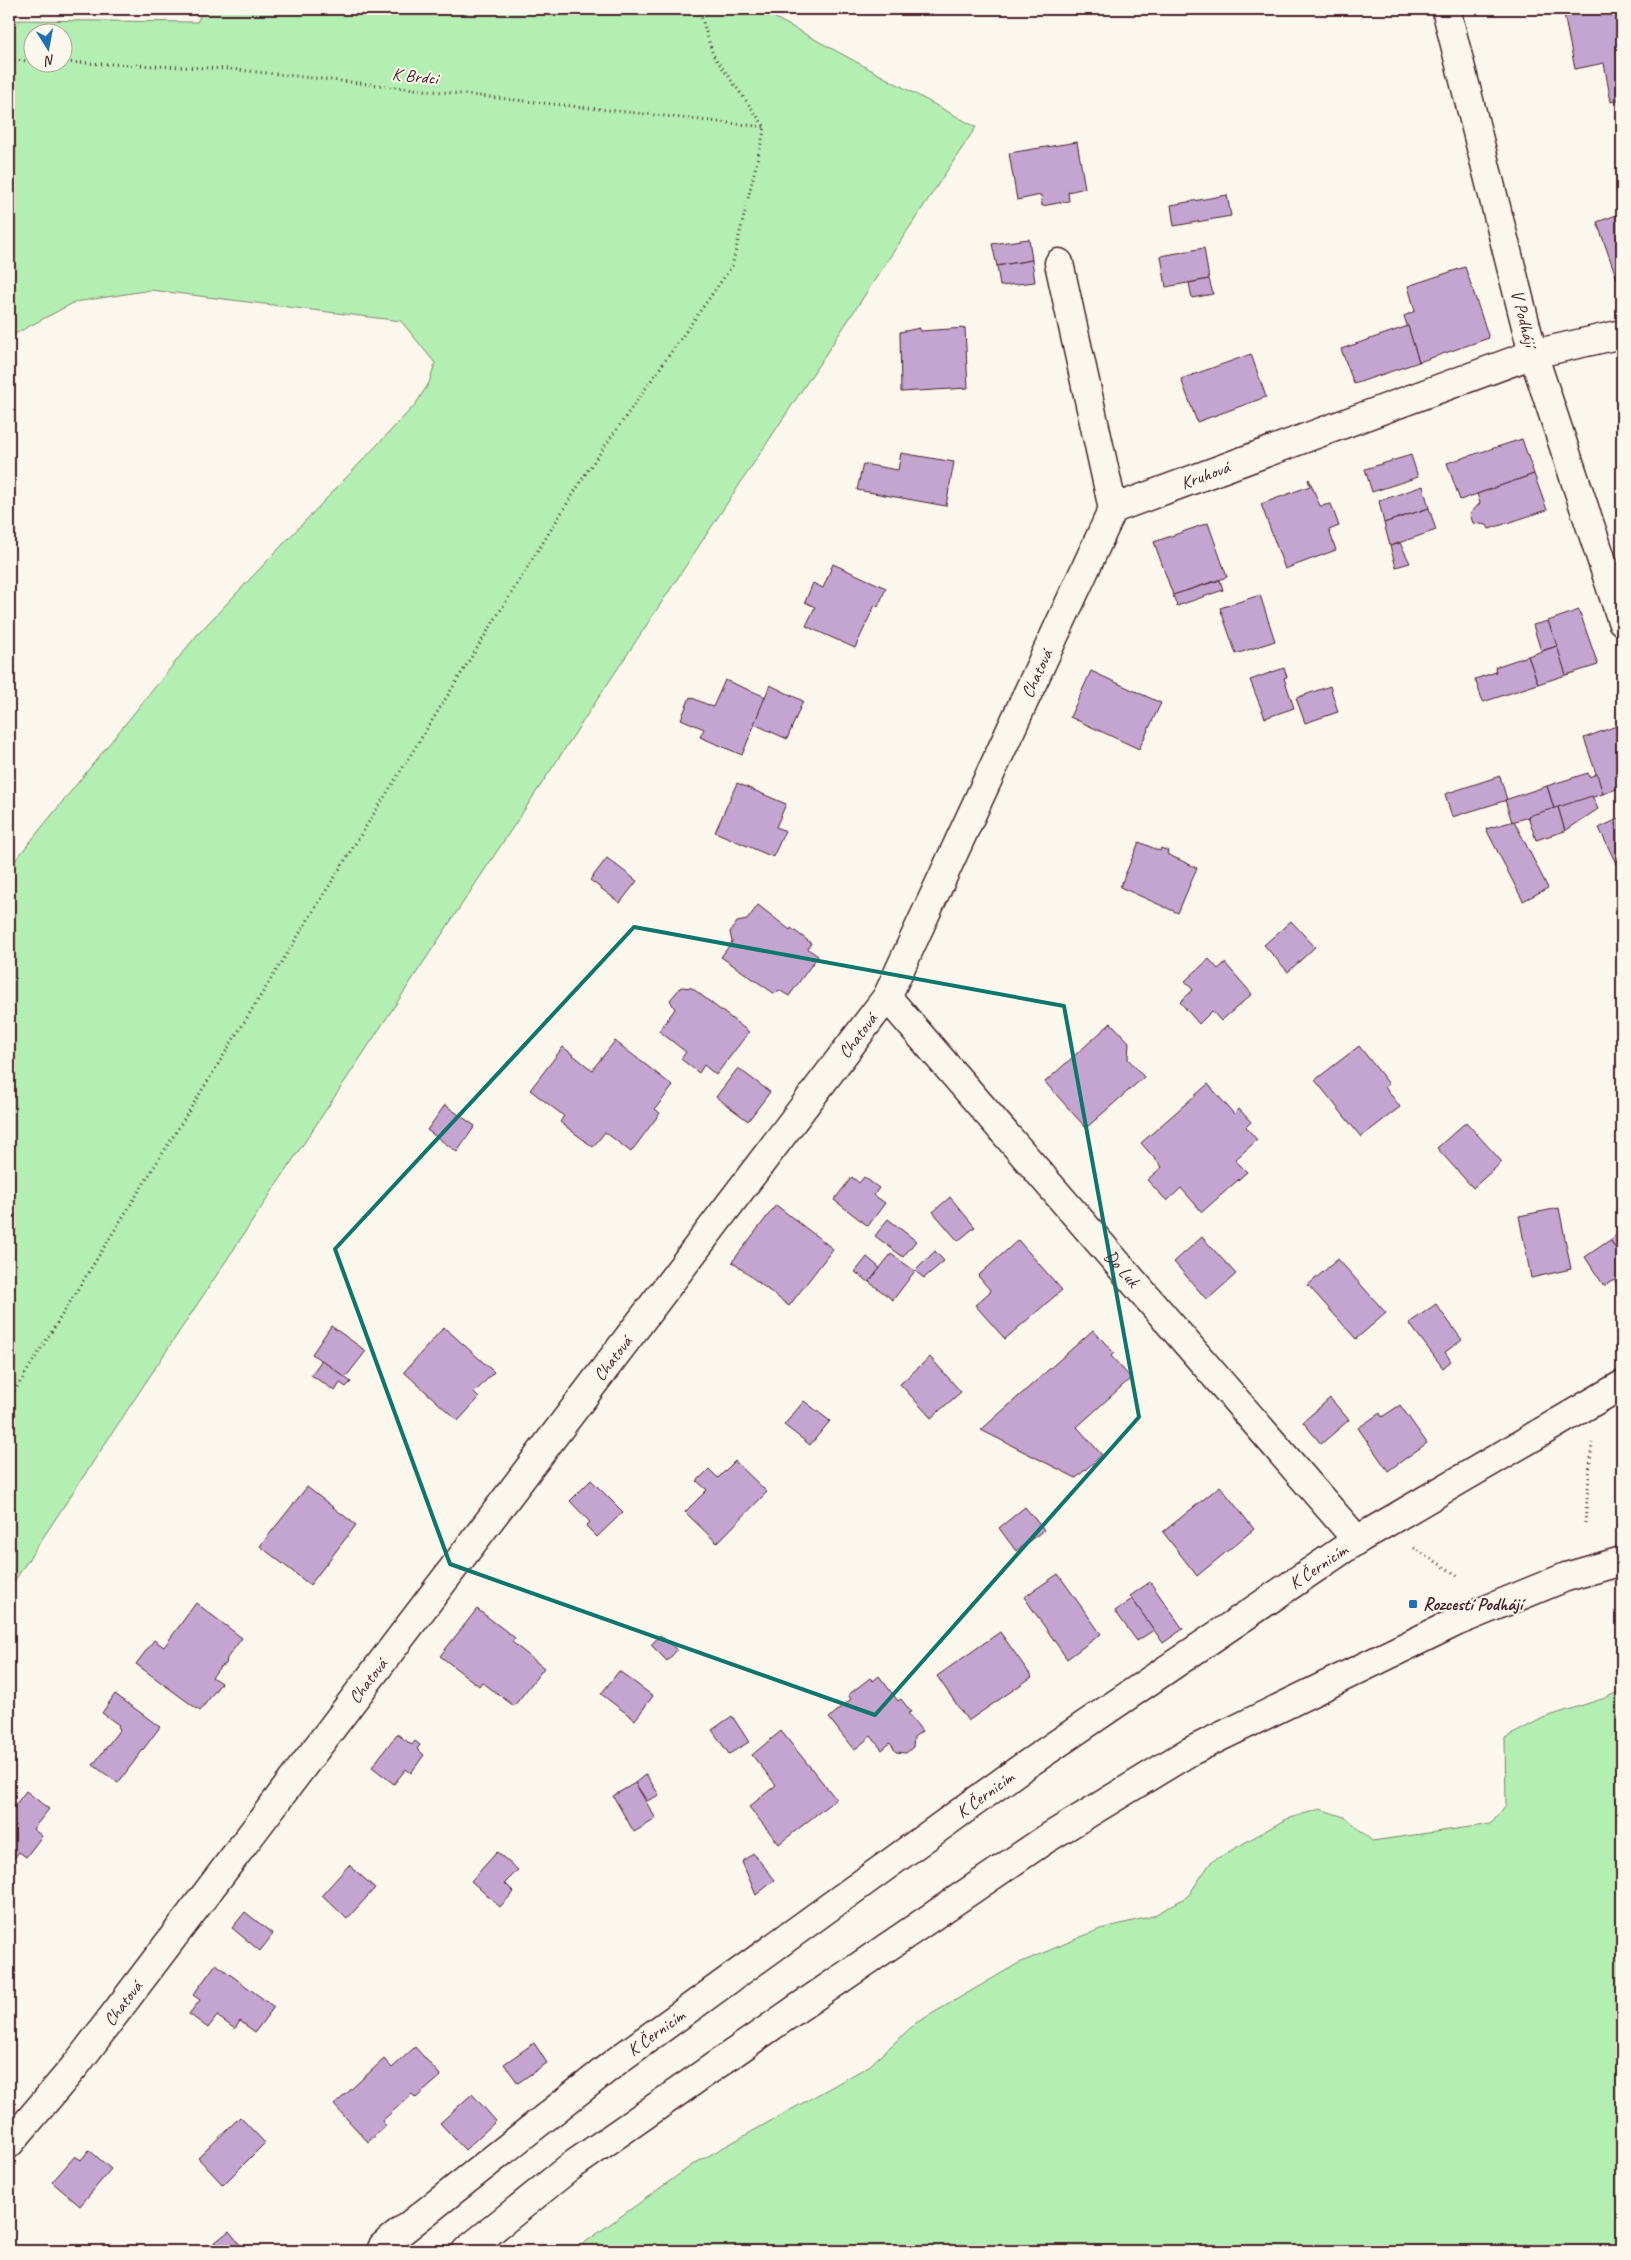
<svg xmlns="http://www.w3.org/2000/svg" width="1631" height="2260" font-family="Caveat,sans-serif">
  <style>
    .green { fill: #b3eeb2; stroke: #7e866e; fill-rule: evenodd }
    .building { fill: #c4a5d1; stroke: #4a1f2b }
    .lines { fill: none; stroke-linecap: round; stroke-linejoin: round }
    .minor-casing { stroke: #4a1f2b; stroke-width: 31 }
    .path { stroke: #4a1f2b; stroke-width: 3; stroke-dasharray: 1 4; stroke-linecap: butt }
    .minor { stroke: #fbf7ec; stroke-width: 28 }
    .marked { fill: none; stroke: #0f766e; stroke-width: 4; stroke-linejoin: round }
    .poi-dot { fill: #1f6fb2; stroke: #fbf7ec; stroke-width: 2 }
    .labels { text-anchor: middle; dominant-baseline: central; stroke-width: 4; stroke-linejoin: round; paint-order: stroke }
    .street-label { font-size: 18px; fill: #4a1f2b; stroke: #fbf7ec }
    .poi-label { font-size: 18px; font-weight: bold; fill: #4a1f2b; stroke: #fbf7ec; text-anchor: start }
  </style>
  <rect width="100%" height="100%" fill="#fbf7ec"/>
  <filter id="ink" filterUnits="userSpaceOnUse"><feTurbulence type="fractalNoise" baseFrequency=".02" numOctaves="2"/><feDisplacementMap in="SourceGraphic" scale="10" xChannelSelector="R" yChannelSelector="G"/><feConvolveMatrix kernelMatrix="1 2 1 2 8 2 1 2 1" color-interpolation-filters="sRGB"/></filter>
  <g filter="url(#ink)">
    <!-- green -->
    <g class="green">
      <path d="M204 9H759L976 127 9 1589V868L197 635 415 405 429 383 435 363 401 321 151 290 75 302 9 337V20L197 22ZM32 32H62V62H32Z"/>
      <path d="M1622 1690V2251H573L692 2165 869 2066 916 2023 1019 1963 1100 1929 1153 1916 1188 1896 1211 1862 1286 1819 1320 1809 1347 1818 1372 1841 1491 1824 1506 1805 1505 1738 1543 1718 1605 1698Z"/>
    </g>
    <!-- building -->
    <g class="building">
      <path d="M1563 9H1622V99L1611 102 1604 63 1575 69Z"/>
      <path d="M1077 142 1085 188 1068 192 1069 201 1042 206 1041 195 1017 200 1009 153Z"/>
      <path d="M1227 195 1231 216 1174 226 1171 205Z"/>
      <path d="M1622 203V277L1617 279 1597 222 1622 213 1619 205Z"/>
      <path d="M1029 239 1032 260 997 266 992 244Z"/>
      <path d="M1204 248 1209 279 1166 287 1161 256Z"/>
      <path d="M1032 260 1035 282 1000 286 997 266Z"/>
      <path d="M1465 267 1489 338 1419 362 1404 316 1415 311 1408 286Z"/>
      <path d="M1209 279 1213 294 1192 298 1189 283Z"/>
      <path d="M1408 326 1419 362 1354 384 1341 349Z"/>
      <path d="M920 328V331L965 328 968 388 901 392 900 332Z"/>
      <path d="M1251 354 1266 397 1197 422 1181 379Z"/>
      <path d="M1522 439 1534 474 1460 500 1447 463Z"/>
      <path d="M901 453 954 462 946 506 857 490 863 464 898 470Z"/>
      <path d="M1411 455 1418 477 1372 492 1365 469Z"/>
      <path d="M1534 474 1547 510 1489 529 1487 525 1473 523 1470 514 1480 503 1477 494Z"/>
      <path d="M1309 479 1320 506 1331 504 1339 526 1329 530 1336 550 1285 569 1261 504 1310 486 1308 480Z"/>
      <path d="M1423 486 1429 508 1384 523 1379 501Z"/>
      <path d="M1429 508 1436 530 1390 546 1384 523Z"/>
      <path d="M1208 523 1227 577 1173 595 1154 542Z"/>
      <path d="M1400 543 1410 563 1396 567 1390 546Z"/>
      <path d="M833 564 886 588 878 607 875 605 855 648 806 626 815 607 805 602 813 583 823 588Z"/>
      <path d="M1220 580 1223 590 1177 606 1173 595Z"/>
      <path d="M1260 595 1275 641 1236 654 1220 608Z"/>
      <path d="M1579 610 1598 665 1566 675 1548 621Z"/>
      <path d="M1548 621 1557 646 1541 651 1533 625Z"/>
      <path d="M1557 646 1566 675 1538 684 1528 656Z"/>
      <path d="M1528 656 1538 684 1483 702 1475 679 1496 672 1495 667Z"/>
      <path d="M1284 668 1287 677 1284 678 1294 708 1265 718 1250 680Z"/>
      <path d="M1091 671 1161 703 1139 749 1070 717Z"/>
      <path d="M725 680 766 697 742 755 700 737 704 729 681 719 690 697 713 707Z"/>
      <path d="M770 685 803 701 787 739 754 724Z"/>
      <path d="M1330 686 1338 712 1305 723 1296 698Z"/>
      <path d="M1619 725 1622 735V787L1603 794 1584 738Z"/>
      <path d="M1588 773 1589 777 1597 774 1603 794 1554 809 1547 786Z"/>
      <path d="M1500 776 1507 800 1452 817 1445 794Z"/>
      <path d="M737 783 786 804 776 827 785 831 773 857 715 832Z"/>
      <path d="M1547 786 1554 809 1512 822 1505 800Z"/>
      <path d="M1592 796 1598 809 1565 831 1558 807Z"/>
      <path d="M1558 807 1565 831 1536 840 1528 816Z"/>
      <path d="M1622 817V876L1599 828Z"/>
      <path d="M1514 821 1548 888 1523 901 1486 829Z"/>
      <path d="M1139 842 1160 851 1161 848 1168 851 1167 854 1197 868 1178 913 1120 887Z"/>
      <path d="M607 858 637 881 620 903 590 880Z"/>
      <path d="M758 905 790 930 791 928 811 943 808 949 818 956 789 996 779 990 775 994 721 957 732 942 730 932 737 922 747 920Z"/>
      <path d="M1291 921 1315 947 1288 972 1264 945Z"/>
      <path d="M1209 959 1218 969 1225 963 1252 994 1221 1021 1212 1011 1199 1024 1180 1002 1193 990 1185 981Z"/>
      <path d="M681 987 692 988 749 1032 716 1075 704 1065 699 1073 681 1059 686 1052 659 1031 675 1009 670 1000Z"/>
      <path d="M1111 1023 1129 1042 1128 1059 1144 1077 1086 1128 1045 1082Z"/>
      <path d="M615 1041 673 1086 655 1109 660 1113 631 1152 605 1132 593 1147 560 1122 564 1116 530 1090 563 1047 592 1070Z"/>
      <path d="M1359 1046 1389 1084 1385 1087 1400 1107 1361 1137 1315 1080Z"/>
      <path d="M738 1068 770 1092 748 1121 716 1097Z"/>
      <path d="M1208 1084 1234 1114 1239 1109 1251 1122 1246 1127 1257 1140 1235 1160 1247 1172 1202 1212 1181 1188 1167 1201 1147 1180 1162 1167 1141 1143Z"/>
      <path d="M445 1105 475 1126 457 1152 427 1130Z"/>
      <path d="M1466 1122 1502 1162 1473 1188 1437 1148Z"/>
      <path d="M852 1177 859 1183 864 1177 879 1188 874 1195 885 1203 868 1226 834 1200Z"/>
      <path d="M950 1197 975 1227 958 1241 933 1212Z"/>
      <path d="M776 1205 833 1249 789 1306 732 1262Z"/>
      <path d="M1559 1208 1571 1269 1531 1278 1519 1216Z"/>
      <path d="M888 1219 916 1241 903 1257 875 1236Z"/>
      <path d="M1622 1231V1253L1620 1255 1610 1240Z"/>
      <path d="M1202 1237 1236 1274 1207 1300 1174 1262Z"/>
      <path d="M1018 1240 1062 1290 1005 1339 975 1305 991 1291 978 1276Z"/>
      <path d="M1610 1240 1622 1258V1291L1614 1280 1604 1286 1585 1257Z"/>
      <path d="M935 1251 944 1261 924 1278 915 1271Z"/>
      <path d="M891 1254 915 1271 893 1300 869 1282Z"/>
      <path d="M867 1257 880 1268 869 1282 855 1272Z"/>
      <path d="M1338 1259 1386 1313 1356 1339 1308 1285Z"/>
      <path d="M1436 1304 1462 1340 1445 1352 1451 1361 1443 1368 1409 1323Z"/>
      <path d="M331 1326 366 1351 345 1378 312 1354Z"/>
      <path d="M444 1327 494 1372 474 1393 479 1398 458 1421 404 1372Z"/>
      <path d="M1093 1330 1114 1353 1111 1356 1131 1378 1077 1427 1102 1455 1076 1478 981 1430Z"/>
      <path d="M930 1357 961 1392 931 1418 900 1384Z"/>
      <path d="M322 1360 351 1382 346 1387 340 1383 335 1391 311 1375Z"/>
      <path d="M1330 1398 1349 1420 1321 1444 1303 1422Z"/>
      <path d="M804 1401 830 1421 810 1445 784 1425Z"/>
      <path d="M1400 1405 1427 1443 1388 1471 1358 1428 1380 1413 1382 1417Z"/>
      <path d="M735 1461 767 1492 717 1543 685 1512 707 1490 697 1481 709 1469 718 1478Z"/>
      <path d="M591 1480 623 1512 597 1537 586 1526 590 1522 570 1501Z"/>
      <path d="M1220 1486 1254 1529 1197 1576 1163 1532Z"/>
      <path d="M307 1487 356 1525 310 1585 260 1546Z"/>
      <path d="M1025 1507 1044 1530 1016 1551 999 1528Z"/>
      <path d="M1058 1574 1101 1634 1067 1659 1024 1597Z"/>
      <path d="M1150 1582 1183 1629 1163 1643 1130 1596Z"/>
      <path d="M1132 1599 1154 1630 1137 1641 1115 1611Z"/>
      <path d="M196 1603 242 1638 227 1658 226 1664 220 1667 212 1677 221 1683 200 1711 136 1664 154 1640 164 1647Z"/>
      <path d="M477 1609 515 1638 512 1642 544 1668 514 1706 482 1682 479 1686 440 1656Z"/>
      <path d="M1000 1632 1032 1677 968 1721 937 1676Z"/>
      <path d="M660 1635 677 1650 667 1661 651 1645Z"/>
      <path d="M619 1671 653 1696 635 1720 601 1694Z"/>
      <path d="M879 1676 898 1701 901 1699 911 1712 908 1713 922 1731 914 1737 913 1747 906 1753 896 1752 890 1743 882 1750 871 1736 854 1750 829 1718 851 1699 848 1695 870 1678 873 1681Z"/>
      <path d="M115 1694 160 1727 118 1783 93 1765 120 1729 118 1727 119 1725 102 1713Z"/>
      <path d="M732 1716 749 1742 729 1754 712 1730Z"/>
      <path d="M781 1731 836 1799 779 1844 749 1807 776 1785 752 1755Z"/>
      <path d="M397 1734 412 1745 415 1741 420 1745 417 1749 424 1755 411 1773 406 1769 394 1784 372 1767Z"/>
      <path d="M646 1774 659 1795 647 1801 635 1783Z"/>
      <path d="M635 1783 656 1819 634 1832 613 1796Z"/>
      <path d="M26 1791 49 1809 33 1829 42 1836 26 1857 19 1852 12 1861 9 1859V1813Z"/>
      <path d="M497 1852 518 1870 505 1883 514 1892 500 1907 471 1881Z"/>
      <path d="M753 1853 775 1880 756 1895 742 1862Z"/>
      <path d="M349 1865 375 1888 347 1919 322 1895Z"/>
      <path d="M245 1912 273 1934 260 1951 232 1928Z"/>
      <path d="M216 1964 274 2007 255 2032 240 2021 235 2029 217 2016 208 2028 189 2014 200 2000 193 1995Z"/>
      <path d="M534 2043 547 2063 518 2083 504 2064Z"/>
      <path d="M415 2047 441 2076 416 2098 412 2094 382 2121 386 2126 368 2142 334 2105 384 2059 392 2068Z"/>
      <path d="M472 2094 496 2121 465 2150 440 2123Z"/>
      <path d="M240 2117 265 2143 223 2185 198 2158Z"/>
      <path d="M89 2150 111 2169 80 2206 52 2182 75 2156 81 2160Z"/>
      <path d="M229 2231 245 2251H212L209 2247Z"/>
    </g>
    <g class="lines">
      <defs>
        <g id="minor">
          <path id="s1" d="M1446 9 1533 354 1622 621"/>
          <path id="s2" d="M1059 263 1113 509 1533 354 1622 334"/>
          <path id="s3" d="M887 997 1357 1540"/>
          <path id="s4" d="M9 2144 76 2065 887 997 1113 509"/>
          <path id="s5" d="M381 2251 383 2246 618 2060 1020 1769 1357 1540 1622 1385"/>
          <path d="M466 2251 570 2167 798 2008 1046 1839 1189 1752 1456 1622 1566 1577 1622 1561"/>
        </g>
      </defs>
      <!-- minor casing -->
      <use href="#minor" class="minor-casing"/>
      <!-- path -->
      <g class="path">
        <path d="M9 60 32 61"/>
        <path d="M61 62 230 69 765 127"/>
        <path d="M9 1400 588 470 732 266 765 127 713 55 699 9"/>
        <path d="M1585 1523 1592 1443"/>
        <path d="M1414 1548 1460 1577"/>
      </g>
      <!-- minor -->
      <use href="#minor" class="minor"/>
    </g>
  </g>
  <!-- marked area -->
  <path class="marked" d="M634 927 1064 1006 1139 1417 875 1715 450 1564 335 1249Z"/>
  <!-- markers -->
  <rect class="poi-dot" x="1408" y="1599" width="10" height="10" rx="2.5"/>
  <g class="labels">
    <!-- street labels -->
    <g class="street-label">
      <text transform="translate(415 76) rotate(6)">K Brdci</text>
      <text stroke="none"><textPath href="#s1" startOffset="319">V Podhájí</textPath></text>
      <text stroke="none"><textPath href="#s2" startOffset="350">Kruhová</textPath></text>
      <text stroke="none"><textPath href="#s4" startOffset="1801">Chatová</textPath></text>
      <text stroke="none"><textPath href="#s4" startOffset="1396">Chatová</textPath></text>
      <text stroke="none"><textPath href="#s3" startOffset="359">Do Luk</textPath></text>
      <text stroke="none"><textPath href="#s4" startOffset="991">Chatová</textPath></text>
      <text stroke="none"><textPath href="#s5" startOffset="1162">K Černicím</textPath></text>
      <text stroke="none"><textPath href="#s4" startOffset="586">Chatová</textPath></text>
      <text stroke="none"><textPath href="#s5" startOffset="758">K Černicím</textPath></text>
      <text stroke="none"><textPath href="#s4" startOffset="181">Chatová</textPath></text>
      <text stroke="none"><textPath href="#s5" startOffset="352">K Černicím</textPath></text>
    </g>
    <!-- poi labels -->
    <g class="poi-label">
      <text x="1423" y="1604">Rozcestí Podhájí</text>
    </g>
  </g>
  <!-- margin -->
  <rect width="1631" height="2260" fill="none" stroke="#fbf7ec" stroke-width="30"/>
  <rect x="15" y="15" width="1601" height="2230" fill="none" stroke="#4a1f2b" stroke-width="2" filter="url(#ink)"/>
  <!-- north arrow -->
  <g transform="translate(48 48) rotate(169)"><circle r="24" fill="#fbf7ec" stroke="#b4a19f"/>
  <path d="M0-4L9 19L0 12L-9 19Z" fill="#1f6fb2"/>
  <text y="-8" font-size="14" font-weight="bold" text-anchor="middle" fill="#4a1f2b">N</text>
  </g>
</svg>
